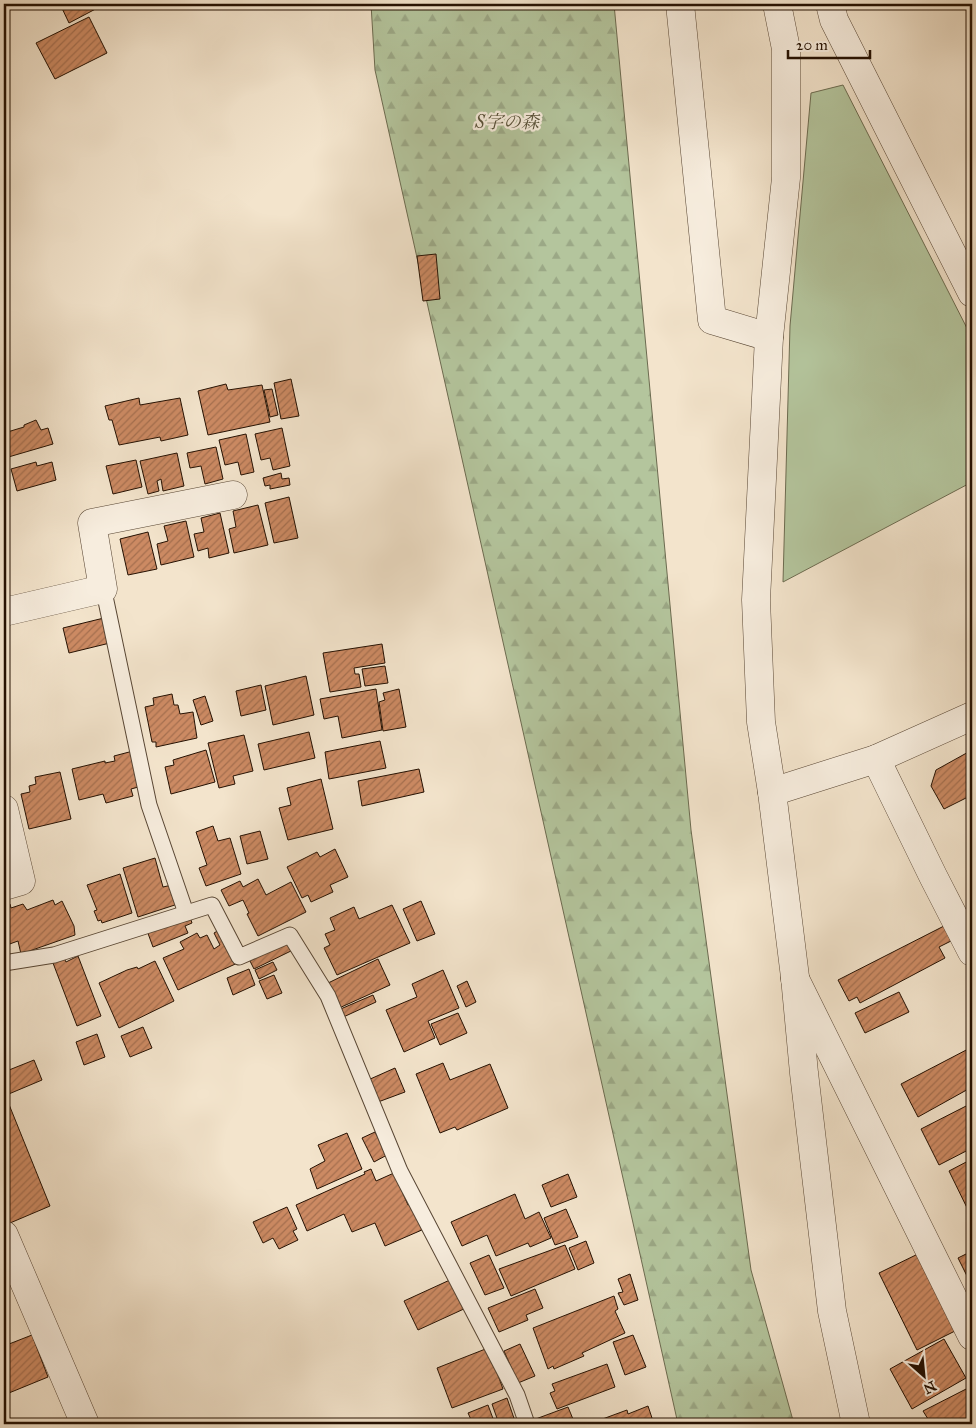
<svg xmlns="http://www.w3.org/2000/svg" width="976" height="1428" font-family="'IM FELL Great Primer','Noto Serif JP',serif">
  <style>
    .forest { fill: url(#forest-firs); stroke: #6c6b50 }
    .pitch { fill: #b4c59d; stroke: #6c6b50 }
    .building { fill: url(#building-hatch); stroke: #251102 }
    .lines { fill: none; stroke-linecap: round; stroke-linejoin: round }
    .service-casing { stroke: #584634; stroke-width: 17 }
    .minor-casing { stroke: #584634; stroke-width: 29 }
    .tertiary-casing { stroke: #584634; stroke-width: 29 }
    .service { stroke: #f7edde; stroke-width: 15 }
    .minor { stroke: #f7edde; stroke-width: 28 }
    .tertiary { stroke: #f7edde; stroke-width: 28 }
    .labels { text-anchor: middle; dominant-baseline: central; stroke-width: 4.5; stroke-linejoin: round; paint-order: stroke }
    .park-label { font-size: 18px; font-style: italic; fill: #575038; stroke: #f7edde }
  </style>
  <defs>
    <pattern id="forest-firs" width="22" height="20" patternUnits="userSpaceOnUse" patternTransform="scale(1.25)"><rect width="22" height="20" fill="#b4c59d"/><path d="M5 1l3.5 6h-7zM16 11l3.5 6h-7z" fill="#9ba886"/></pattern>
    <pattern id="building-hatch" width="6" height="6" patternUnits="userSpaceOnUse" patternTransform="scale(1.25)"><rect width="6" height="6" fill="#cc8a63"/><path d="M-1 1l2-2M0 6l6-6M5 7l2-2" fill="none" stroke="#a56f4f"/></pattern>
  </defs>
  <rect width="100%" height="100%" fill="#f3e4cc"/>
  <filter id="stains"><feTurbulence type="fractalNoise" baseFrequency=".004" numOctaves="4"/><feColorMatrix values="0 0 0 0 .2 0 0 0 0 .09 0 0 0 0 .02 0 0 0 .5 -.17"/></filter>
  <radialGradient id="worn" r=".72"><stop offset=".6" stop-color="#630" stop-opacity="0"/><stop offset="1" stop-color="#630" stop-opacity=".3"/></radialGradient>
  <!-- forest -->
  <path class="forest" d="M371 4H614L691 830 751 1270 794 1424H678L375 70Z"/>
  <!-- pitch -->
  <path class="pitch" d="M843 85 972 338V482L783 582 790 326 811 93Z"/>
  <!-- building -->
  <g class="building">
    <path d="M60 4H105L69 23Z"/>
    <path d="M89 17 107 53 55 79 36 43Z"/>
    <path d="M436 254 440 299 423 301 417 256Z"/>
    <path d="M291 379 299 416 281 419 274 383Z"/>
    <path d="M226 384 228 390 262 385 270 422 208 435 198 391Z"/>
    <path d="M272 389 278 415 270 417 264 390Z"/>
    <path d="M139 398 140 405 180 398 188 435 161 441 160 437 119 445 112 420H109L105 406Z"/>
    <path d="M36 420 41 430 48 428 53 444 5 458 4 433 24 427V425Z"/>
    <path d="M282 428 290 466 273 470 270 458 261 460 255 434Z"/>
    <path d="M246 434 254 472 241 475 238 462 225 465 219 440Z"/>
    <path d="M216 447 223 479 205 484 201 466 190 468 187 453Z"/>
    <path d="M177 453 184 486 163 491 161 479 157 481 159 491 148 494 140 461Z"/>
    <path d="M136 460 142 487 113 494 106 466Z"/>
    <path d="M36 462 37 466 52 462 56 480 17 491 11 469Z"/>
    <path d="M281 473 282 479 289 478 290 485 270 489V485L265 486 263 478Z"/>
    <path d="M289 497 298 538 274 543 265 503Z"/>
    <path d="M258 505 268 545 234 553 229 529 236 527 233 511Z"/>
    <path d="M220 513 229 553 209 558 208 548 198 551 194 534 204 532 201 518Z"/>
    <path d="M186 521 194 557 161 565 157 544 168 541 164 526Z"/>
    <path d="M148 532 157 569 128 575 120 539Z"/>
    <path d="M108 617 114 642 69 653 63 628Z"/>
    <path d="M382 644 385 663 354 668 355 674H359L361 687 330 692 323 653Z"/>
    <path d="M385 666 388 683 365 686 362 669Z"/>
    <path d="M306 676 314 715 273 725 265 686Z"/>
    <path d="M261 685 266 710 241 716 236 691Z"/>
    <path d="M376 689 382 730 342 738 338 716 324 719 320 699Z"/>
    <path d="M399 689 406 727 383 731 379 702 385 700 383 693Z"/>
    <path d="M172 694 174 705H178L180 714 193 712 197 738 156 747V742H152L145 707 154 705 153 698Z"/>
    <path d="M205 696 213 721 201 725 193 700Z"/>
    <path d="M309 732 315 758 264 770 258 744Z"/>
    <path d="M244 735 253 771 233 776 235 784 219 788 208 743Z"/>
    <path d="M380 741 386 768 329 779 325 752Z"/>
    <path d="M206 750 215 782 171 794 165 767 174 765 173 760Z"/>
    <path d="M972 750V795L944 809 931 786 936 770Z"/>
    <path d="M133 751 142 786 131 789 133 796 106 803 103 794 79 800 72 769 105 761V763L115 761 114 756Z"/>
    <path d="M419 769 424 792 362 806 358 781Z"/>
    <path d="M60 772 71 819 29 829 21 794 30 792 29 786 36 784 35 777Z"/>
    <path d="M321 779 333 829 288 840 279 808 291 805 287 788Z"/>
    <path d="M213 826 218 841 230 838 241 874 206 886 199 868 207 865 196 832Z"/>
    <path d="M260 831 268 859 247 864 240 836Z"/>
    <path d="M335 849 348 877 330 885 333 892 311 902 308 895 302 898 287 867 317 852 320 857Z"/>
    <path d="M155 858 163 887 181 883 187 901 138 917 123 868Z"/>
    <path d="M120 874 132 913 102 923 101 920 98 921 94 911 97 910 87 885Z"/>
    <path d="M258 879 266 895 291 882 306 912 258 936 247 914 249 913 243 900 229 906 221 890 240 881 243 887Z"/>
    <path d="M53 900 55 905 62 901 74 926 75 935 21 954 18 941 4 946V907L10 904 11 908 23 904 27 910Z"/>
    <path d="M421 901 435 934 417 941 403 909Z"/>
    <path d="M392 905 410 943 337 975 324 948 330 945 325 934 335 930 330 918 354 907 359 919Z"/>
    <path d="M188 911 192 923 185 926 188 933 153 947 146 928Z"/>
    <path d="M226 926 242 961 178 990 163 958 184 949 180 942 197 933 200 938 207 935 214 949 220 945 214 933Z"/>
    <path d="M944 926 951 941 939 947 945 958 860 1003 857 997 849 1001 838 980Z"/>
    <path d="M287 933 295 949 254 969 246 953Z"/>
    <path d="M78 956 101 1016 77 1026 53 963 64 958 66 962Z"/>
    <path d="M378 959 390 985 337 1009 326 984Z"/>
    <path d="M155 961 174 1001 119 1028 99 983 127 970 137 967 138 969Z"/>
    <path d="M273 962 277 970 259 979 255 970Z"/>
    <path d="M249 969 255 985 233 995 227 978Z"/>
    <path d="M443 970 459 1008 428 1021 435 1038 404 1052 386 1010 417 997 412 984Z"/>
    <path d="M274 975 282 993 267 999 259 981Z"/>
    <path d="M467 981 476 1002 466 1007 457 986Z"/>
    <path d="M899 992 909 1012 865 1033 855 1013Z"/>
    <path d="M373 995 376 1002 339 1019 336 1011Z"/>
    <path d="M458 1013 467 1033 440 1045 431 1024Z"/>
    <path d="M143 1027 152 1048 130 1057 121 1036Z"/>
    <path d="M97 1034 105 1057 84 1065 76 1042Z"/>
    <path d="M972 1047V1087L918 1117 901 1084Z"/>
    <path d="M34 1060 42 1080 4 1096V1072Z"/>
    <path d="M443 1063 450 1080 490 1064 508 1108 457 1130 455 1127 440 1133 416 1074Z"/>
    <path d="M395 1068 405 1092 378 1102 368 1080Z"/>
    <path d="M8 1102 50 1206 10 1223 4 1208V1104Z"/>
    <path d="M972 1103V1148L939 1165 921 1129Z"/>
    <path d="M375 1132 387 1155 374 1162 362 1138Z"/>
    <path d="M347 1133 362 1169 317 1189 310 1169 325 1161 318 1145Z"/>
    <path d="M972 1159V1218L949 1171Z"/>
    <path d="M371 1169 376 1181 394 1173 408 1205 419 1200 431 1226 385 1246 375 1223 352 1232 344 1214 307 1231 296 1205 365 1174 364 1172Z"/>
    <path d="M568 1174 577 1197 551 1207 542 1185Z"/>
    <path d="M515 1194 525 1219 539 1212 551 1238 530 1247 528 1243 496 1256 487 1235 462 1246 451 1222Z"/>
    <path d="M287 1207 297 1229 293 1231 298 1240 279 1249 273 1238 263 1243 253 1222Z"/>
    <path d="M566 1209 578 1237 555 1245 544 1218Z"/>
    <path d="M586 1241 594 1263 578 1270 569 1248Z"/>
    <path d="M565 1245 575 1269 511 1296 499 1269Z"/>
    <path d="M972 1251V1286L958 1258Z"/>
    <path d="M922 1252 959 1329 917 1350 879 1273Z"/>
    <path d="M489 1255 504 1288 485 1295 470 1263Z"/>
    <path d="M630 1274 638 1300 624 1305 618 1293 623 1292 618 1279Z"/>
    <path d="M452 1279 466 1308 418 1330 404 1301Z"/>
    <path d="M535 1289 543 1308 526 1315 528 1320 499 1332 488 1308Z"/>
    <path d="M614 1296 618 1309 615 1311 625 1333 582 1353 584 1356 554 1369 553 1366 548 1369 533 1328Z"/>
    <path d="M32 1335 48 1377 4 1395V1346Z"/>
    <path d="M633 1335 646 1367 625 1375 613 1342Z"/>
    <path d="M944 1339 966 1378 912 1409 890 1369Z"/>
    <path d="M520 1344 535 1376 518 1383 504 1351Z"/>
    <path d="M488 1348 503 1389 452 1408 437 1368Z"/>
    <path d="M607 1364 615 1387 557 1409 550 1393 555 1391 552 1384Z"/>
    <path d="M972 1386V1424H925L924 1422 928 1419 923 1411Z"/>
    <path d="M507 1398 516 1424H499L492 1404Z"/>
    <path d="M488 1405 495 1424H473L468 1413Z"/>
    <path d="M648 1406 654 1424H589L627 1410 628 1414Z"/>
    <path d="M568 1407 575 1424H535L533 1420Z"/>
  </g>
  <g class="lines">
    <defs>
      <g id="service">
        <path d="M102 582 149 805 186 913"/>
        <path d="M4 963 54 955 212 905 239 957 290 935 328 996 400 1171 517 1395 527 1424"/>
      </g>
      <g id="minor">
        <path d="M680 4 712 320 769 337"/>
        <path d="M4 612 103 589 92 523 233 495"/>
        <path d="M876 759 933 876 972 952"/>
        <path d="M4 809 21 881 4 886"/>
        <path d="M795 979 972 1336"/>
        <path d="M4 1235 85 1424"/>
      </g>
      <g id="tertiary">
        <path d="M777 4 786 49V178L769 337 756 600 761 722 772 792 795 977 804 1073 832 1311 856 1424"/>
        <path d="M830 4 834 20 972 293"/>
        <path d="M772 792 876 759 972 716"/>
      </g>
    </defs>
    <!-- service casing -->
    <use href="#service" class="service-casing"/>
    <!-- minor casing -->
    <use href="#minor" class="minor-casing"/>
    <!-- tertiary casing -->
    <use href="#tertiary" class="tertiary-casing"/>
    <!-- service -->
    <use href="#service" class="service"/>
    <!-- minor -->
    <use href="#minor" class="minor"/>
    <!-- tertiary -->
    <use href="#tertiary" class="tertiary"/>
  </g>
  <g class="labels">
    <!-- park labels -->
    <g class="park-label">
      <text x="507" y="122">S字の森</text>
    </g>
  </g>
  <!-- margin -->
  <rect width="976" height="1428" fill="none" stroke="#f3e4cc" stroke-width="20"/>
  <rect x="5" y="5" width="966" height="1418" fill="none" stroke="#251102" stroke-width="2.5"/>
  <rect x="10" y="10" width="956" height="1408" fill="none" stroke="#251102"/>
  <!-- north arrow -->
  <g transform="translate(924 1376) rotate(153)" stroke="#f7edde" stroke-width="4" paint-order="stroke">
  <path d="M0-4L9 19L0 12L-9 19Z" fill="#251102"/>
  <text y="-8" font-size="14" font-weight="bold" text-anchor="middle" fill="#251102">N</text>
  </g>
  <!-- scale -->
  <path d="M788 50v8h82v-8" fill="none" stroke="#251102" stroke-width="2.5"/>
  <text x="796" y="50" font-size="15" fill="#251102" stroke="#f7edde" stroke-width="4" paint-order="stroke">20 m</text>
  <rect width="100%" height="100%" filter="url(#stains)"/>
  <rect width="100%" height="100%" fill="url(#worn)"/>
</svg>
